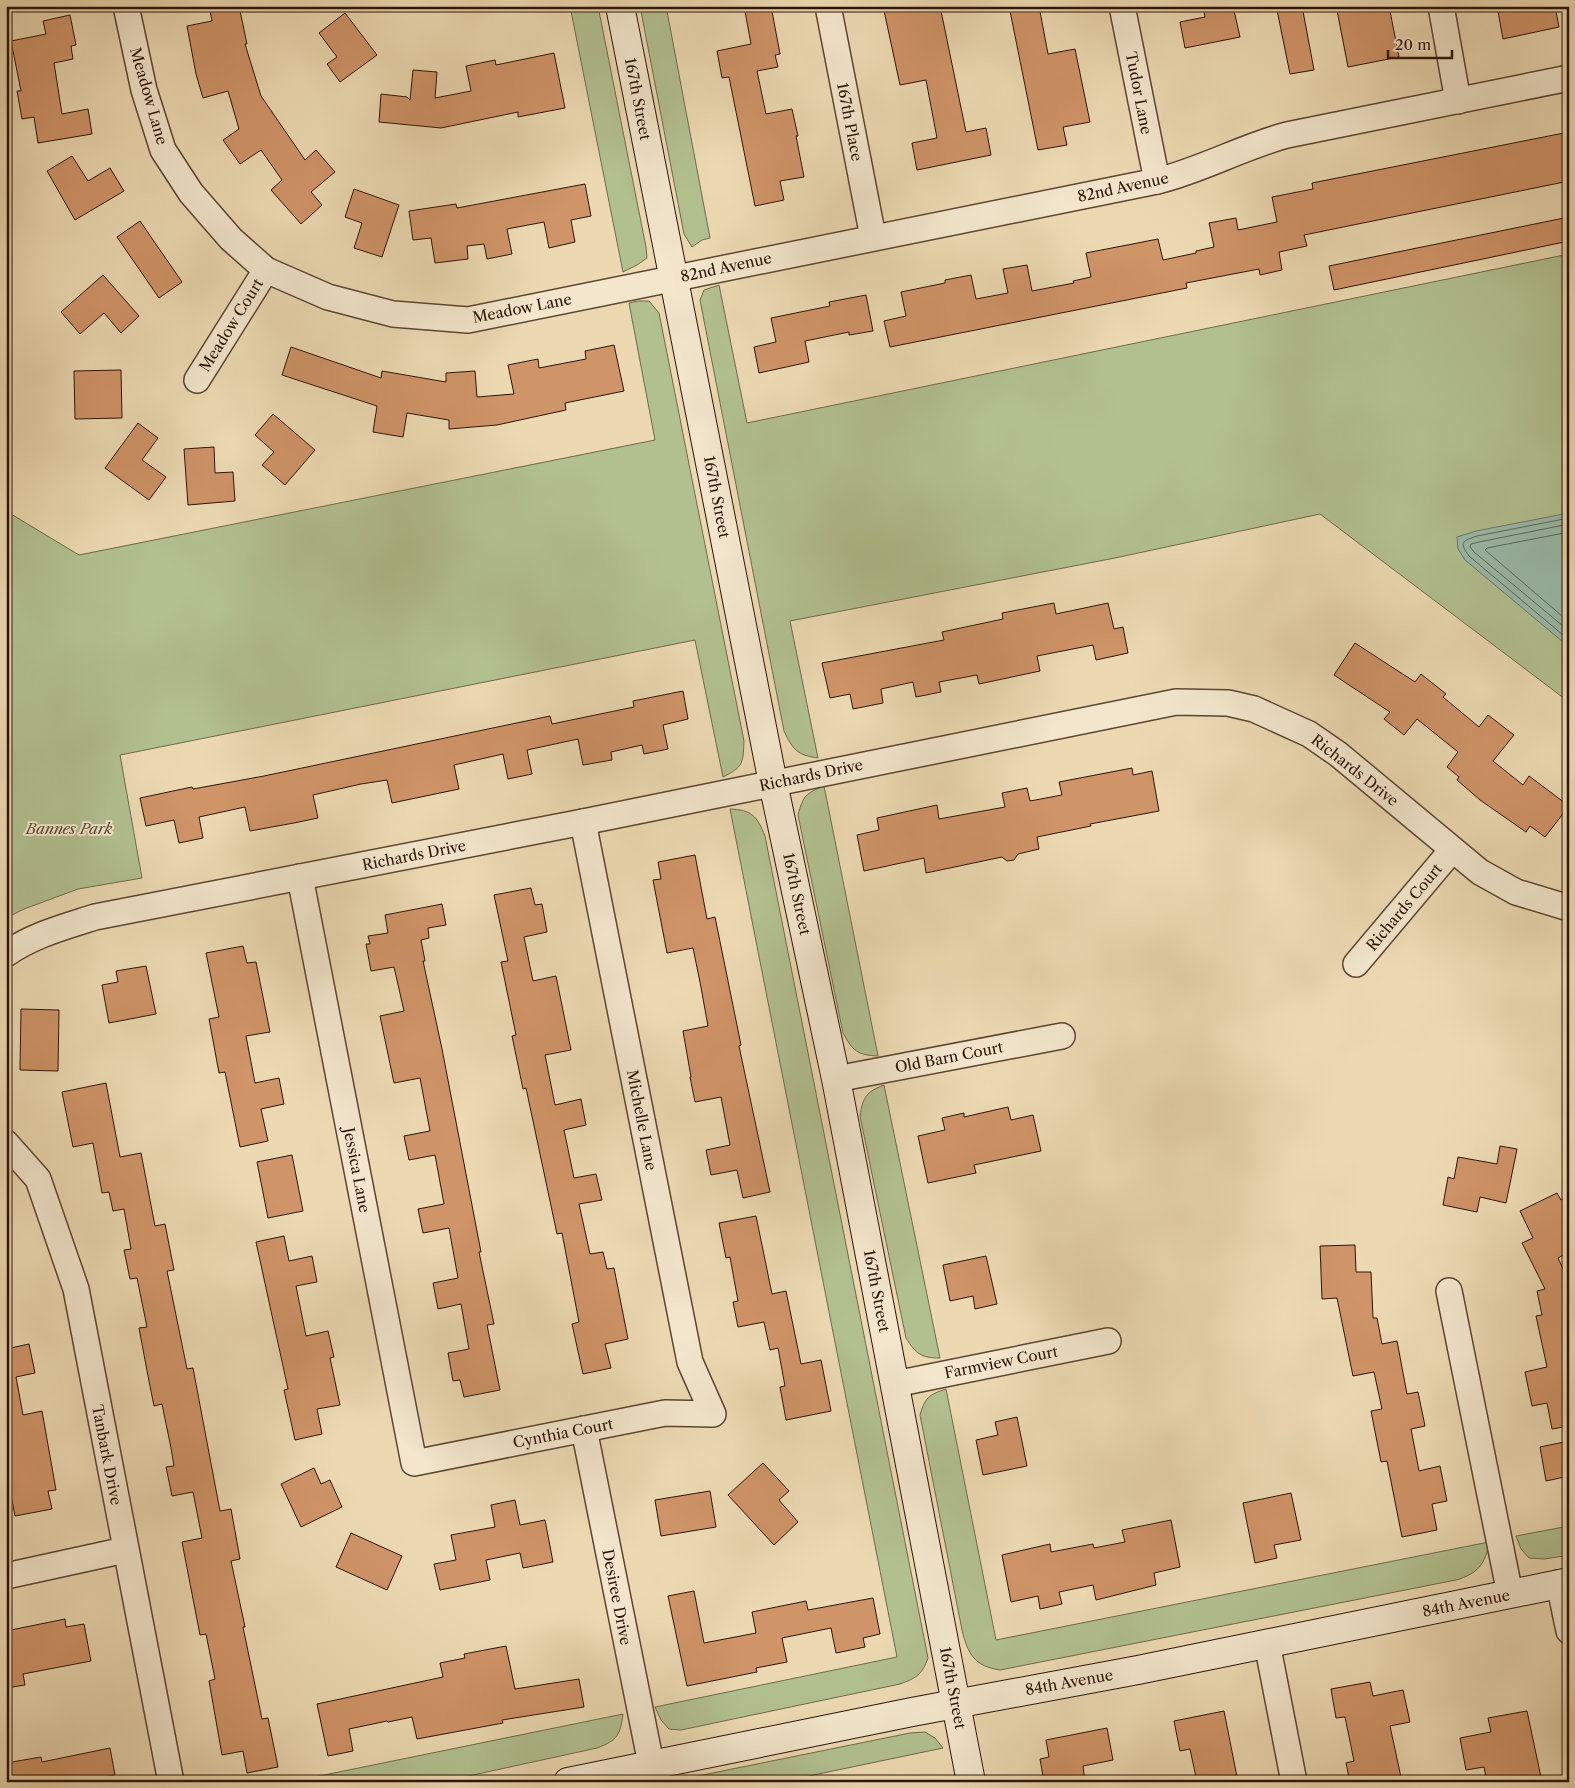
<svg xmlns="http://www.w3.org/2000/svg" width="1575" height="1788" font-family="'Libre Caslon Text',serif">
  <style>
    .green { fill: #b2c090; stroke: #6f6a4c }
    .water { fill: #99baaa; stroke: #6d7869 }
    .lines { fill: none; stroke-linecap: round; stroke-linejoin: round }
    .shore { stroke: #626759; stroke-width: 1 }
    .building { fill: #cf9468; stroke: #2c1408 }
    .street-casing { stroke: #5c4532; stroke-width: 28 }
    .secondary-casing { stroke: #2c1408; stroke-width: 30 }
    .street { stroke: #f3e6cd; stroke-width: 25 }
    .secondary { stroke: #f3e6cd; stroke-width: 28 }
    .labels { text-anchor: middle; dominant-baseline: central; stroke-width: 4; stroke-linejoin: round; paint-order: stroke }
    .street-label { font-size: 15px; fill: #2c1408; stroke: #f3e6cd }
    .park-label { font-size: 15px; font-style: italic; fill: #544831; stroke: #f3e6cd }
  </style>
  <rect width="100%" height="100%" fill="#ecd9b2"/>
  <filter id="stains"><feTurbulence type="fractalNoise" baseFrequency=".004" numOctaves="4"/><feColorMatrix values="0 0 0 0 .2 0 0 0 0 .09 0 0 0 0 .02 0 0 0 .5 -.17"/></filter>
  <radialGradient id="worn" r=".72"><stop offset=".6" stop-color="#630" stop-opacity="0"/><stop offset="1" stop-color="#630" stop-opacity=".3"/></radialGradient>
  <!-- green -->
  <g class="green">
    <path d="M570 6H598L646 247 647 258 637 265 623 272Z"/>
    <path d="M640 6H666L710 238 702 240 692 247 684 234Z"/>
    <path d="M1569 254V702L1320 514 1115 558 790 621 818 758C797 755 793 750 784 731L700 300 704 290 719 285 747 423Z"/>
    <path d="M638 301H649L659 313 744 741C743 764 743 767 723 777L695 640 120 755 142 878 78 889 24 909 6 918V511L79 555 655 440 629 303Z"/>
    <path d="M824 786 878 1056C857 1055 853 1051 843 1033L798 815C803 796 806 793 824 786Z"/>
    <path d="M730 809C752 810 757 816 765 836L928 1658C922 1675 916 1678 900 1684L681 1730 669 1729 661 1720 655 1707 897 1657Z"/>
    <path d="M884 1085 940 1358C921 1358 916 1354 906 1338L860 1116C863 1097 866 1092 884 1085Z"/>
    <path d="M946 1389 996 1640 1489 1542C1486 1564 1477 1574 1456 1580L1000 1670C974 1666 968 1654 962 1630L920 1415C925 1398 928 1395 946 1389Z"/>
    <path d="M1569 1526V1555L1545 1559 1529 1558 1521 1549 1516 1536Z"/>
    <path d="M623 1714C620 1735 618 1740 597 1748L441 1782H290Z"/>
    <path d="M925 1732 935 1738 943 1748 780 1782H668L910 1733Z"/>
  </g>
  <!-- water -->
  <path class="water" d="M1569 513V647L1465 560 1458 549 1457 537 1476 531Z"/>
  <g class="lines">
    <!-- shore -->
    <g class="shore">
      <path d="M1569 518 1477 536C1462 541 1459 542 1469 556L1569 640"/>
      <path d="M1569 524 1479 542 1471 544 1470 547 1474 552 1569 631"/>
      <path d="M1569 532 1487 548 1485 550 1569 622"/>
    </g>
  </g>
  <!-- building -->
  <g class="building">
    <path d="M209 6H239L247 44H245L261 96 305 160 316 150 335 172 311 192 322 205 301 224 271 190 282 180 261 150 240 164 223 140 239 129 228 91 203 98 196 74 187 26 212 21Z"/>
    <path d="M744 6H771L780 54 775 55 778 67 757 71 766 114 792 109 798 136H796L804 177 780 181 784 200 755 206 729 77 722 78 717 51 751 44Z"/>
    <path d="M883 6H940L966 132 986 128 991 155 917 170 912 143 937 138 926 80 900 85Z"/>
    <path d="M1009 6H1039L1048 54 1075 49 1090 122 1063 127 1067 145 1038 150Z"/>
    <path d="M1203 6H1233L1240 37 1185 48 1180 22 1205 17Z"/>
    <path d="M1293 6H1302L1314 70 1290 74 1277 10Z"/>
    <path d="M1356 6H1389L1399 57 1348 67 1337 10Z"/>
    <path d="M1497 6H1555L1559 27 1503 39Z"/>
    <path d="M345 13 377 55 340 82 327 64 337 57 319 33Z"/>
    <path d="M70 15 76 45 71 46 73 59 54 63 62 114 88 109 92 134 38 143 34 117 22 119 17 91H21L11 41 46 34 43 21Z"/>
    <path d="M554 53 565 108 518 117V112L441 128 379 122 381 94 407 97 410 100 413 70 437 72 435 98 471 91 466 66 495 60 496 65Z"/>
    <path d="M1569 132V181L1304 235 1307 246 1279 252 1282 270 1260 275 1259 269 1186 283 1187 288 890 347 884 321 906 316 901 292 945 283V280L971 275 976 299 1008 293 1003 269 1027 265 1032 291 1074 283 1073 281 1091 277 1086 253 1158 239 1163 260 1196 253V251L1214 247 1209 223 1236 218 1238 230 1277 222 1272 197 1313 189 1312 183Z"/>
    <path d="M72 156 88 181 110 168 124 191 75 220 47 171Z"/>
    <path d="M585 184 591 216 571 220 575 242 549 248 544 222 507 229 512 254 487 259 484 244 467 246 468 259 435 263 431 238 413 240 409 211 456 204 457 208Z"/>
    <path d="M354 189 399 205 382 257 354 248 362 223 345 217Z"/>
    <path d="M1569 217V241L1334 290 1329 266Z"/>
    <path d="M140 221 182 282 159 298 117 237Z"/>
    <path d="M103 275 139 316 121 333 104 313 80 334 61 312Z"/>
    <path d="M866 295 873 331 849 335V332L805 341 809 362 759 373 754 347 776 342 771 318 830 306 829 302Z"/>
    <path d="M614 345 624 391 565 403 566 410 497 425 449 429V420L407 413 403 437 373 432 377 406 282 375 291 347 381 378 382 371 446 382V373L475 371 477 397 514 394 508 365 538 359 539 368 586 359 585 351Z"/>
    <path d="M121 370 122 418 75 419 74 371Z"/>
    <path d="M273 414 315 450 285 485 262 465 274 452 255 435Z"/>
    <path d="M138 423 158 438 142 460 166 477 149 500 105 468Z"/>
    <path d="M214 447 215 473 233 472 235 501 188 505 184 449Z"/>
    <path d="M1054 603 1056 614 1108 603 1114 629 1123 627 1128 653 1096 660 1093 645 1037 656 1040 671 979 684 977 675 939 682 941 692 916 697 913 682 881 689 883 703 853 709 850 694 830 698 822 663 944 640 942 632 1003 619 1002 613Z"/>
    <path d="M1355 643 1415 682 1421 674 1446 694 1443 697 1479 727 1488 715 1514 735 1493 761 1523 785 1529 776 1569 806 1545 837 1530 826 1526 832 1480 800 1457 780 1459 777 1447 767 1458 752 1417 719 1404 735 1384 719 1390 712 1334 675Z"/>
    <path d="M683 691 688 719 663 725 668 749 644 754 642 745 611 752 612 760 583 765 578 739 527 750 532 774 508 779 503 754 454 765 459 789 392 803 387 780 361 784 313 795 318 818 294 823 250 831 245 807 199 817 203 838 179 843 174 820 146 826 140 798 192 787 193 789 264 776 550 716 552 724 634 707 633 701Z"/>
    <path d="M1132 768 1133 775 1152 771 1159 811 1090 824 1091 826 1037 837 1039 849 1018 854 1014 860 1007 861 1002 857 926 873 924 858 864 871 857 835 879 830 877 818 937 805 939 819 1005 807 1002 793 1027 788 1030 801 1062 795 1059 782Z"/>
    <path d="M695 855 707 919 715 917 741 1045 739 1046 770 1192 743 1198 737 1170 711 1175 706 1150 730 1145 721 1097 695 1102 690 1077H691L683 1031 708 1026 700 982 693 948 667 953 653 880 661 879 658 862Z"/>
    <path d="M531 888 535 905 542 904 547 932 524 937 533 981 556 976 571 1050 545 1055 555 1105 581 1099 586 1125 564 1130 574 1178 596 1174 602 1200 579 1204 590 1254 603 1252 607 1269 614 1268 628 1339 605 1344 611 1368 583 1374 572 1324 579 1322 562 1233 557 1234 526 1088 523 1089 512 1036 516 1035 501 962 508 961 494 895Z"/>
    <path d="M442 904 446 925 428 928 429 938 421 940 425 961H423L442 1049 481 1252H479L494 1324 487 1325 500 1390 464 1397 460 1380 453 1381 448 1353 469 1349 461 1304 438 1309 433 1283 458 1278 449 1228 423 1233 418 1209 444 1204 435 1155 409 1160 404 1136 430 1131 420 1078 394 1083 380 1016 404 1011 394 967 371 971 366 944H370L368 936 388 933 385 915Z"/>
    <path d="M243 946 247 963 256 962 270 1032 246 1036 255 1083 279 1078 284 1104 261 1109 268 1141 240 1147 225 1072 219 1073 209 1019 219 1017 206 953Z"/>
    <path d="M146 966 156 1014 109 1023 102 985 118 982 116 971Z"/>
    <path d="M21 1009 59 1010 58 1071 20 1070Z"/>
    <path d="M106 1083 120 1157 141 1153 155 1226 165 1224 174 1270 167 1271 187 1369 193 1368 220 1511 231 1509 240 1559 231 1561 245 1627H243L262 1719 268 1718 278 1767 247 1773 243 1751 222 1755 209 1681 215 1679 206 1634 200 1635 182 1542 202 1538 193 1492 172 1496 166 1467 174 1466 171 1448 162 1404 154 1406 148 1376 139 1328 147 1327 137 1278 130 1279 124 1250 131 1249 124 1209 113 1211 109 1192 102 1193 93 1143 73 1147 62 1092Z"/>
    <path d="M1008 1107 1011 1120 1033 1115 1041 1151 974 1165 976 1173 928 1183 918 1136 945 1130 942 1118 964 1113V1117Z"/>
    <path d="M1500 1146 1517 1149 1506 1203 1480 1197 1477 1212 1443 1205 1448 1177 1454 1179 1458 1157 1497 1164Z"/>
    <path d="M292 1155 303 1211 268 1218 257 1162Z"/>
    <path d="M1557 1193 1561 1200 1569 1196V1252L1558 1258 1569 1282V1426L1552 1429 1547 1403 1532 1406 1525 1372 1547 1367 1536 1316 1542 1315 1537 1291 1545 1289 1522 1243 1533 1238 1520 1211Z"/>
    <path d="M756 1216 772 1294 786 1291 801 1364 821 1360 831 1411 786 1420 780 1387 785 1386 778 1348 770 1350 764 1322 738 1327 733 1302 738 1301 730 1257 726 1258 719 1223Z"/>
    <path d="M284 1236 289 1261 312 1256 317 1282 296 1286 306 1336 328 1331 334 1357 330 1358 340 1405 317 1409 322 1434 295 1440 284 1390 288 1389 256 1242Z"/>
    <path d="M1355 1245 1356 1272H1371L1373 1318H1377L1382 1344 1397 1341 1407 1394 1418 1392 1425 1426 1411 1429 1419 1471 1440 1466 1447 1501 1432 1504 1437 1530 1402 1537 1387 1461 1381 1462 1371 1411 1382 1409 1374 1372 1353 1376 1337 1298 1322 1299 1320 1246Z"/>
    <path d="M986 1256 997 1304 975 1309 973 1296 950 1301 943 1265Z"/>
    <path d="M29 1344 35 1373 16 1377 23 1415 42 1411 56 1490 48 1491 52 1509 15 1516 6 1469V1349Z"/>
    <path d="M1017 1417 1027 1466 983 1475 976 1440 998 1435 995 1422Z"/>
    <path d="M1569 1441V1476L1546 1481 1540 1447Z"/>
    <path d="M763 1463 789 1491 779 1500 798 1522 774 1545 728 1495Z"/>
    <path d="M314 1468 321 1484 330 1480 342 1507 301 1527 281 1484Z"/>
    <path d="M710 1491 716 1527 661 1536 655 1500Z"/>
    <path d="M1291 1493 1301 1540 1274 1545 1277 1558 1255 1563 1243 1503Z"/>
    <path d="M515 1500 520 1525 545 1520 553 1562 523 1568 520 1553 486 1560 490 1580 440 1590 434 1564 456 1560 451 1535 495 1527 491 1505Z"/>
    <path d="M1171 1520 1180 1567 1154 1573 1156 1585 1096 1600 1093 1585 1059 1592 1062 1604 1040 1609 1038 1596 1011 1602 1002 1555 1050 1544 1051 1552 1093 1544 1094 1548 1125 1542 1122 1530Z"/>
    <path d="M351 1533 402 1556 387 1590 336 1567Z"/>
    <path d="M694 1591 704 1643 756 1633 752 1612 806 1601 808 1610 873 1598 880 1634 863 1638 865 1647 836 1653 831 1628 782 1638 787 1662 756 1668 757 1672 687 1686 668 1596Z"/>
    <path d="M65 1619 66 1627 84 1624 91 1661 23 1674 25 1685 6 1688V1631Z"/>
    <path d="M506 1646 515 1689 579 1679 584 1707 502 1720 503 1723 417 1739 412 1717 388 1722 387 1721 349 1729 353 1751 328 1756 317 1704 443 1677 440 1663 465 1658 464 1654Z"/>
    <path d="M1370 1682 1373 1696 1403 1690 1410 1722 1390 1726 1402 1782H1350L1346 1763 1354 1761 1345 1717 1336 1718 1331 1689Z"/>
    <path d="M1224 1711 1238 1782H1197L1190 1749 1180 1751 1174 1721Z"/>
    <path d="M1527 1711 1542 1782H1487L1484 1767 1466 1770 1460 1738 1491 1732 1488 1718Z"/>
    <path d="M1107 1728 1113 1760 1083 1766 1085 1782H1044L1040 1759 1049 1757 1046 1740Z"/>
    <path d="M110 1748 115 1775 107 1776 108 1782H6V1763L41 1757 42 1762Z"/>
  </g>
  <g class="lines">
    <defs>
      <g id="street">
        <path d="M126 6 144 90 163 150 191 193 231 239 266 270 328 297 393 314 468 320 1157 181C1202 170 1242 147 1287 135L1569 78"/>
        <path d="M828 6 873 237"/>
        <path d="M1122 6 1157 181"/>
        <path d="M1441 6 1458 101"/>
        <path d="M197 380 266 270"/>
        <path d="M300 877 414 1463 665 1413 713 1414 690 1362 583 822"/>
        <path d="M6 954C33 935 64 927 95 917L583 822 1176 702 1228 703 1254 709 1309 734 1338 754 1480 872 1516 892 1569 908"/>
        <path d="M1356 964 1452 850"/>
        <path d="M836 1079 1062 1036"/>
        <path d="M6 1143 38 1179 76 1289 171 1782"/>
        <path d="M1449 1291 1510 1594"/>
        <path d="M895 1384 1108 1341"/>
        <path d="M584 1429 651 1764"/>
        <path d="M6 1576 125 1550"/>
        <path d="M1559 1583 1569 1631"/>
        <path d="M1267 1643 1294 1782"/>
      </g>
      <g id="secondary">
        <path d="M620 6 773 783 836 1079 971 1782"/>
        <path d="M568 1782 912 1712 1138 1670 1569 1582"/>
      </g>
    </defs>
    <!-- street casing -->
    <use href="#street" class="street-casing"/>
    <!-- secondary casing -->
    <use href="#secondary" class="secondary-casing"/>
    <!-- street -->
    <use href="#street" class="street"/>
    <!-- secondary -->
    <use href="#secondary" class="secondary"/>
  </g>
  <g class="labels">
    <!-- street labels -->
    <g class="street-label">
      <text transform="translate(1139 93) rotate(79)">Tudor Lane</text>
      <text transform="translate(149 96) rotate(74)">Meadow Lane</text>
      <text transform="translate(638 99) rotate(79)">167th Street</text>
      <text transform="translate(850 122) rotate(79)">167th Place</text>
      <text transform="translate(1123 187) rotate(-12)">82nd Avenue</text>
      <text transform="translate(726 267) rotate(-12)">82nd Avenue</text>
      <text transform="translate(522 308) rotate(-11)">Meadow Lane</text>
      <text transform="translate(231 325) rotate(-58)">Meadow Court</text>
      <text transform="translate(717 497) rotate(79)">167th Street</text>
      <text transform="translate(1355 770) rotate(38)">Richards Drive</text>
      <text transform="translate(811 775) rotate(-12)">Richards Drive</text>
      <text transform="translate(414 855) rotate(-11)">Richards Drive</text>
      <text transform="translate(797 894) rotate(78)">167th Street</text>
      <text transform="translate(1404 907) rotate(-50)">Richards Court</text>
      <text transform="translate(949 1057) rotate(-11)">Old Barn Court</text>
      <text transform="translate(642 1120) rotate(79)">Michelle Lane</text>
      <text transform="translate(357 1170) rotate(79)">Jessica Lane</text>
      <text transform="translate(877 1291) rotate(79)">167th Street</text>
      <text transform="translate(1001 1362) rotate(-11)">Farmview Court</text>
      <text transform="translate(563 1433) rotate(-11)">Cynthia Court</text>
      <text transform="translate(107 1455) rotate(79)">Tanbark Drive</text>
      <text transform="translate(617 1597) rotate(79)">Desiree Drive</text>
      <text transform="translate(1466 1603) rotate(-11)">84th Avenue</text>
      <text transform="translate(1069 1682) rotate(-10)">84th Avenue</text>
      <text transform="translate(953 1688) rotate(79)">167th Street</text>
    </g>
    <!-- park labels -->
    <g class="park-label">
      <text x="69" y="828">Bannes Park</text>
    </g>
  </g>
  <!-- margin -->
  <rect width="1575" height="1788" fill="none" stroke="#ecd9b2" stroke-width="25"/>
  <rect x="8" y="8" width="1560" height="1773" fill="none" stroke="#2c1408" stroke-width="2.5"/>
  <rect x="12" y="12" width="1550" height="1763" fill="none" stroke="#2c1408"/>
  <!-- scale -->
  <path d="M1388 50v8h64v-8" fill="none" stroke="#2c1408" stroke-width="2.5"/>
  <text x="1395" y="50" font-size="15" fill="#2c1408" stroke="#f3e6cd" stroke-width="4" paint-order="stroke">20 m</text>
  <rect width="100%" height="100%" filter="url(#stains)"/>
  <rect width="100%" height="100%" fill="url(#worn)"/>
</svg>
